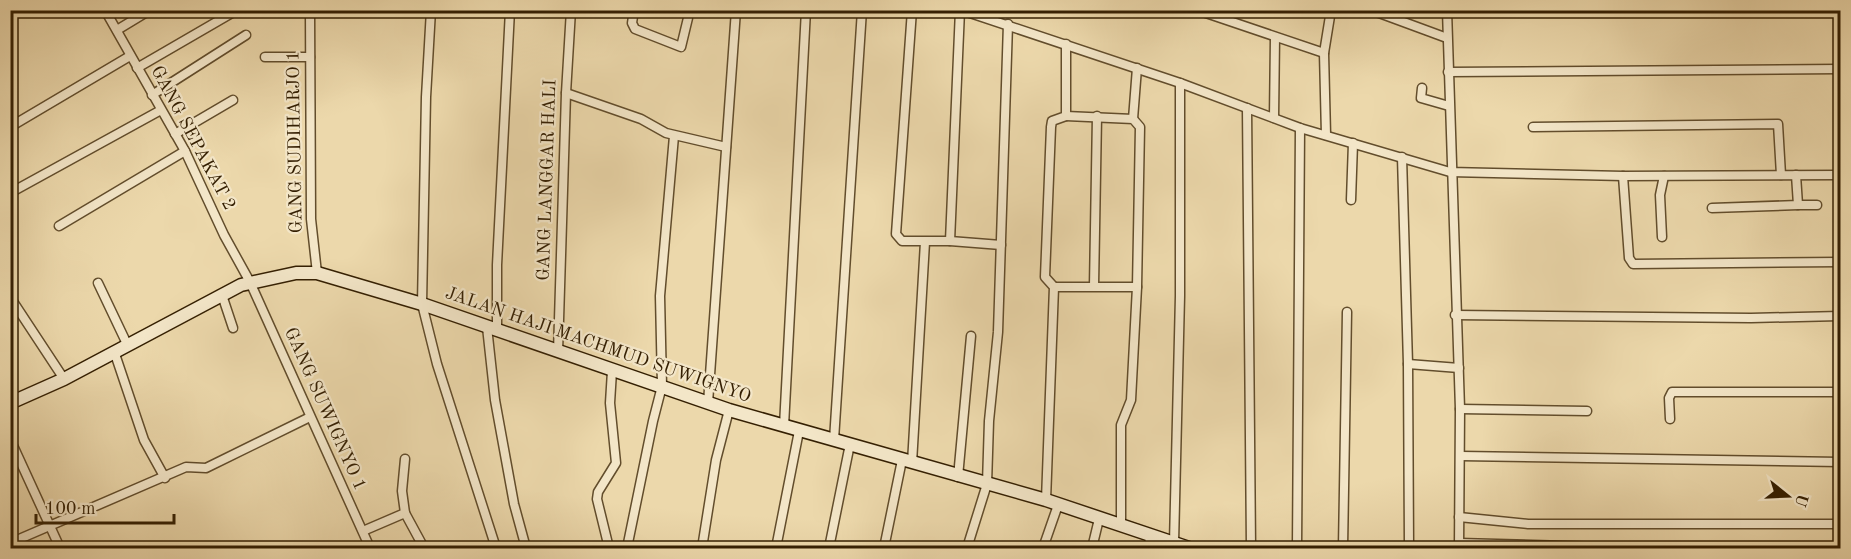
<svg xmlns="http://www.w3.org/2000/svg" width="1851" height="559" font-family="'Old Standard TT',serif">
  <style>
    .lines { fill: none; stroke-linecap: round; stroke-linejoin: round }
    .street-casing { stroke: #624d2c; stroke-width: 11 }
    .secondary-casing { stroke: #341f02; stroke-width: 15 }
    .street { stroke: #f3e6c8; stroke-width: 8 }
    .secondary { stroke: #f3e6c8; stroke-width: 12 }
    .labels { text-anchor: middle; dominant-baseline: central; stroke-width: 4.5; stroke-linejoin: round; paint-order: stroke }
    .street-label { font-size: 18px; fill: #341f02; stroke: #f3e6c8 }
  </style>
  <rect width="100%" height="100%" fill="#ecd8ab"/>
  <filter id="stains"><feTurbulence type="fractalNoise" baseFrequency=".00333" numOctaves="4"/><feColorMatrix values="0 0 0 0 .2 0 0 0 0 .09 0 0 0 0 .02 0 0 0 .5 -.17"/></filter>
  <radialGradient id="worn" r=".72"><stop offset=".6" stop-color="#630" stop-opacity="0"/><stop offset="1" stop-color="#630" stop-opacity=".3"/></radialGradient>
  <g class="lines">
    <defs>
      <g id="street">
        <path d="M105 10 185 151 224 235 250 282 370 548"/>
        <path d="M310 10 311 219 317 273"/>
        <path d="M431 10 426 97 422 304 437 364 496 548"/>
        <path d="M634 10 632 23 635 29 681 47 688 18"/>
        <path d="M912 10 896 234 902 241H950L1001 245"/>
        <path d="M961 10 1180 83 1300 128 1450 172 1623 176 1840 175"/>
        <path d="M1197 10 1324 53"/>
        <path d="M1371 10 1447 38"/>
        <path d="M1447 10 1460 409 1459 548"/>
        <path d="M117 30 150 10"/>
        <path d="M265 57H310"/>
        <path d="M137 68 237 10"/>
        <path d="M1448 72 1840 69"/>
        <path d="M1422 88 1421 98 1449 106"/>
        <path d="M566 93 641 119 666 133 726 147"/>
        <path d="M152 95 246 35"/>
        <path d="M1247 108 1251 548"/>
        <path d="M1066 116 1133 119 1140 127 1137 287 1131 400 1121 425V525"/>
        <path d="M1274 118 1275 37"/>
        <path d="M1133 119 1137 68"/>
        <path d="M10 127 130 56"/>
        <path d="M1533 127 1778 124 1781 175"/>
        <path d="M175 134 233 100"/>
        <path d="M1326 135 1324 53 1331 10"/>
        <path d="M1402 157 1408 364 1409 548"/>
        <path d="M1623 176 1629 258 1633 264 1840 262"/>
        <path d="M10 193 161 110"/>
        <path d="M1351 200 1353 143"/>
        <path d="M1798 205H1817"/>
        <path d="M1712 208 1798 205 1796 175"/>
        <path d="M59 226 185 151"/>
        <path d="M1662 237 1660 195 1664 176"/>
        <path d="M950 241 960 10"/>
        <path d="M98 283 127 344"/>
        <path d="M1094 286 1097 116"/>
        <path d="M1054 287H1137"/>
        <path d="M222 295 233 328"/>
        <path d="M10 297 64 379"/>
        <path d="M1455 315 1751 318 1840 316"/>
        <path d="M487 327 495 400 514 504 526 548"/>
        <path d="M497 330V265L510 10"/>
        <path d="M114 351 144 440 165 478"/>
        <path d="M558 352 566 93 571 10"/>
        <path d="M1408 364 1459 368"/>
        <path d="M708 403 736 10"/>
        <path d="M1460 409 1587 411"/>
        <path d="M1670 419 1669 398 1672 392H1840"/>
        <path d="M784 426 806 10"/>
        <path d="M10 439 60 548"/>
        <path d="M834 440 862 10"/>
        <path d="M1461 456 1840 462"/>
        <path d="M912 463 925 242"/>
        <path d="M958 477 971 336"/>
        <path d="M1046 500 1054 287 1045 277 1051 127 1052 121 1066 116V44"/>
        <path d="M405 513 424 548"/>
        <path d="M1459 517 1528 524H1840"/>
        <path d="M363 531 405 513 402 491 405 459"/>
        <path d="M10 543 186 467 206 468 310 417"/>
        <path d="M1174 543 1180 296V83"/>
        <path d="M1459 543 1638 548"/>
        <path d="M609 548 597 499 598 492 616 463 610 403 612 371"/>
        <path d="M627 548 653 421 662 386 660 296 674 136"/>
        <path d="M702 548 716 460 729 410"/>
        <path d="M776 548 799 431"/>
        <path d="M829 548 850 444"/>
        <path d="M884 548 902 460"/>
        <path d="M967 548 987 484 989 421 998 332 1008 24"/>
        <path d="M1043 548 1058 505"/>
        <path d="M1092 548 1099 519"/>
        <path d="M1148 548 1151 535"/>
        <path d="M1297 548 1300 128"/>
        <path d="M1343 548 1347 312"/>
      </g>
      <path id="secondary" d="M10 403 64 379 241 285 296 273H317L422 304 729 410 1046 500 1189 548"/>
    </defs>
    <!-- street casing -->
    <use href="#street" class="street-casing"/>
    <!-- secondary casing -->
    <use href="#secondary" class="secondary-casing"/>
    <!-- street -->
    <use href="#street" class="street"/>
    <!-- secondary -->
    <use href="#secondary" class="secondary"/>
  </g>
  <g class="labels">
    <!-- street labels -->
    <g class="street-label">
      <text transform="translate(193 138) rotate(62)">GANG SEPAKAT 2</text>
      <text transform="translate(295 142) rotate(-91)">GANG SUDIHARJO 1</text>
      <text transform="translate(547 180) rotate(-88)">GANG LANGGAR HALI</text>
      <text transform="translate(598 345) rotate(19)">JALAN HAJI MACHMUD SUWIGNYO</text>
      <text transform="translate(325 409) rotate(66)">GANG SUWIGNYO 1</text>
    </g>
  </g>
  <!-- margin -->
  <rect width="1851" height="559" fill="none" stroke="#ecd8ab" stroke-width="36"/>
  <rect x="12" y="12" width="1827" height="535" fill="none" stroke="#341f02" stroke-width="3"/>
  <rect x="18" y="18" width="1815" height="523" fill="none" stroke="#341f02" stroke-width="1.5"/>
  <!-- north arrow -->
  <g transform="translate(1788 496) rotate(108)" stroke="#f3e6c8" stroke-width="4.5" paint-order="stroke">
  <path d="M0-4.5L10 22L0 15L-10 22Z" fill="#341f02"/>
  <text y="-9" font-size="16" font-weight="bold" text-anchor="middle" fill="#341f02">U</text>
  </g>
  <!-- scale -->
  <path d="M36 514v9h138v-9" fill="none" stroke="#341f02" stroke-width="3"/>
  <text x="45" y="514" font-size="18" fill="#341f02" stroke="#f3e6c8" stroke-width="4.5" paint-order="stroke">100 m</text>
  <rect width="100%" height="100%" filter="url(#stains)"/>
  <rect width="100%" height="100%" fill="url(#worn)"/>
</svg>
